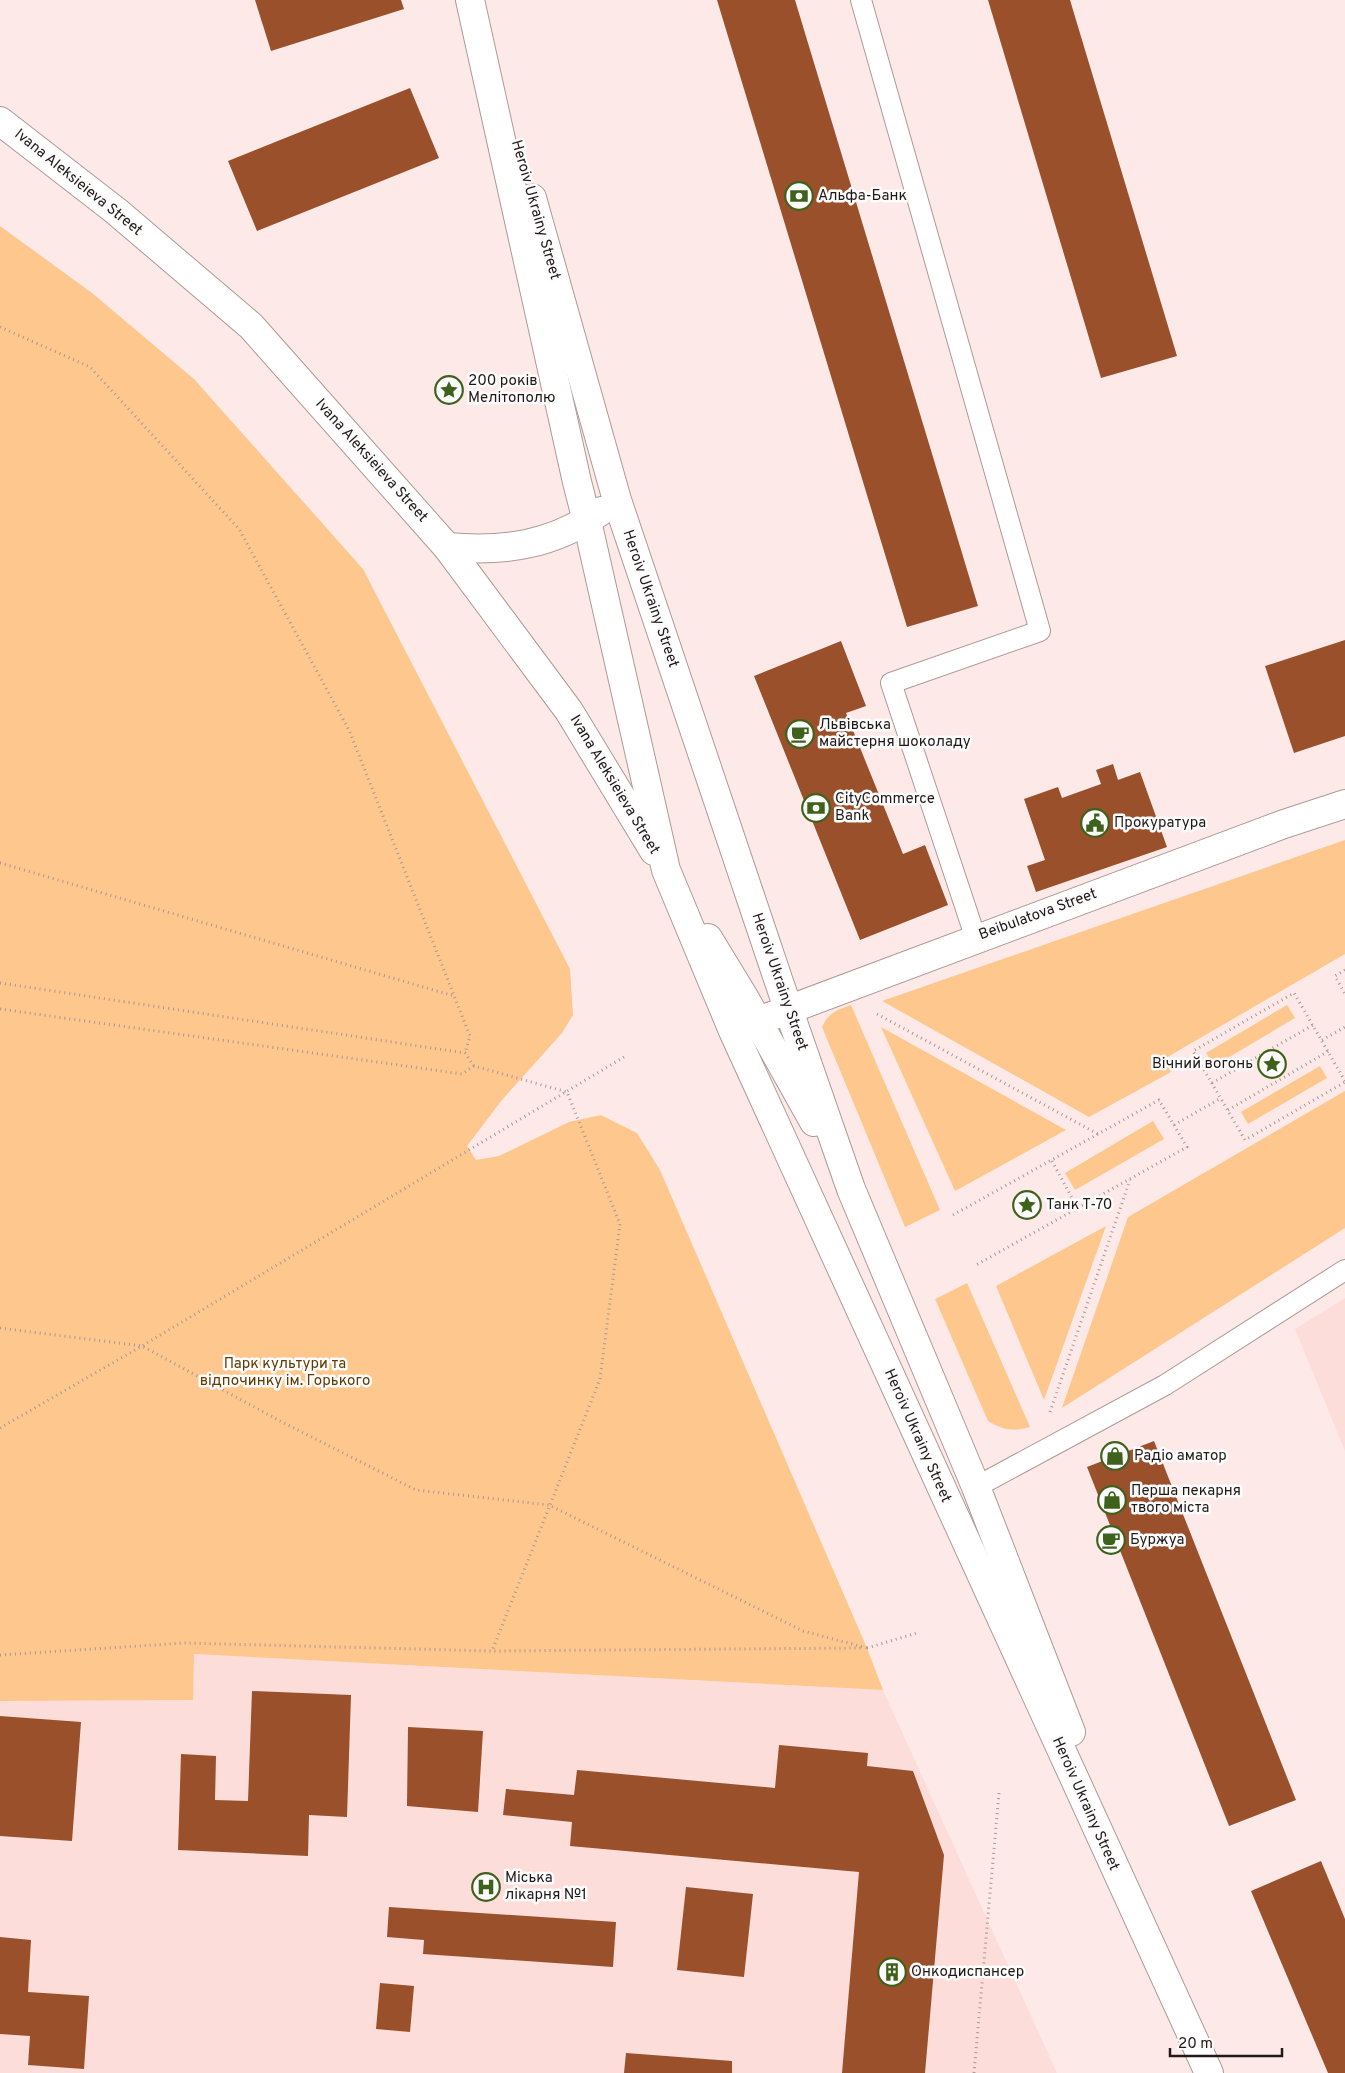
<svg xmlns="http://www.w3.org/2000/svg" width="1345" height="2073" font-family="Overpass,sans-serif">
  <style>
    .built { fill: #fdddda }
    .green { fill: #fec78d }
    .building { fill: #9a502b }
    .lines { fill: none; stroke-linecap: round; stroke-linejoin: round }
    .lane-casing { stroke: #ae9996; stroke-width: 22 }
    .street-casing { stroke: #ae9996; stroke-width: 30 }
    .secondary-casing { stroke: #ae9996; stroke-width: 30 }
    .path { stroke: #a79897; stroke-width: 3; stroke-dasharray: 1 4; stroke-linecap: butt }
    .lane { stroke: #fff; stroke-width: 20 }
    .street { stroke: #fff; stroke-width: 28 }
    .secondary { stroke: #fff; stroke-width: 28 }
    .labels { text-anchor: middle; dominant-baseline: central; stroke-width: 5; stroke-linejoin: round; paint-order: stroke }
    .street-label { font-size: 15px; fill: #211919; stroke: #fcfcfc }
    .poi-label { font-size: 15px; fill: #211919; stroke: #fcfcfc; text-anchor: start }
    .park-label { font-size: 15px; fill: #613a01; stroke: #fcfcfc }
  </style>
  <rect width="100%" height="100%" fill="#fdeae8"/>
  <!-- built -->
  <g class="built">
    <path d="M1345 1298V1451L1295 1329Z"/>
    <path d="M194 1654 883 1690 1057 2073H0V1701L192 1700Z"/>
  </g>
  <!-- green -->
  <g class="green">
    <path d="M0 226 92 293 194 379 363 569 570 969 573 1015 562 1033 502 1100 467 1146 476 1160 499 1156 569 1122 601 1115 637 1133 660 1170 867 1648 883 1690 194 1654 193 1700 0 1701Z"/>
    <path d="M1345 840V954L1164 1059 1171 1072 1089 1117 882 1001Z"/>
    <path d="M851 1005 940 1210 905 1227 822 1027C828 1013 837 1010 851 1005Z"/>
    <path d="M1287 1005 1295 1018 1214 1066 1206 1053Z"/>
    <path d="M881 1027 1066 1130 955 1191Z"/>
    <path d="M1320 1066 1327 1078 1248 1124 1241 1112Z"/>
    <path d="M1345 1091V1228L1062 1408 1128 1217Z"/>
    <path d="M1153 1121 1164 1139 1075 1190 1065 1173Z"/>
    <path d="M1106 1226 1044 1400 996 1286Z"/>
    <path d="M967 1283 1030 1427C1013 1432 1003 1430 988 1421L935 1299Z"/>
  </g>
  <!-- building -->
  <g class="building">
    <path d="M255 0H401L404 9 271 51Z"/>
    <path d="M717 0H795L978 606 907 627Z"/>
    <path d="M988 0H1070L1177 356 1101 378Z"/>
    <path d="M410 88 439 158 257 231 228 161Z"/>
    <path d="M1345 640V736L1294 753 1265 666Z"/>
    <path d="M841 641 866 706 846 713 903 854 925 845 948 905 860 940 754 676Z"/>
    <path d="M1113 764 1118 780 1140 772 1167 847 1036 892 1027 866 1045 860 1024 799 1058 787 1062 798 1101 784 1096 770Z"/>
    <path d="M1154 1441 1296 1800 1229 1826 1087 1467Z"/>
    <path d="M252 1691 351 1695 347 1817 309 1815 308 1856 178 1850 181 1754 216 1756 215 1800 248 1801Z"/>
    <path d="M0 1716 81 1722 72 1841 0 1836Z"/>
    <path d="M408 1727 483 1731 478 1812 407 1806Z"/>
    <path d="M779 1745 868 1753 867 1766 913 1771 944 1855 925 2073H842L859 1872 570 1846 572 1822 503 1815 506 1789 574 1795 577 1770 775 1788Z"/>
    <path d="M1321 1861 1345 1919V2073H1328L1251 1891Z"/>
    <path d="M686 1887 753 1894 744 1977 677 1970Z"/>
    <path d="M389 1907 616 1922 613 1967 423 1954 424 1940 387 1937Z"/>
    <path d="M0 1937 31 1940 28 1992 89 1996 84 2069 28 2065 30 2036 0 2034Z"/>
    <path d="M380 1983 414 1986 410 2032 376 2029Z"/>
    <path d="M626 2053 732 2061V2073H624Z"/>
  </g>
  <g class="lines">
    <defs>
      <g id="lane">
        <path d="M861 0 1040 631 891 683 976 939"/>
        <path d="M976 1487 1165 1385 1345 1270"/>
      </g>
      <path id="street" d="M737 1029 1284 824 1345 804"/>
      <g id="secondary">
        <path d="M470 0 577 482 587 521 666 870 733 1031 1209 2073"/>
        <path d="M0 121 116 211 251 326 447 547 569 711 654 851"/>
        <path d="M532 198 617 500 779 982 851 1189 976 1487 1071 1732"/>
        <path d="M447 547C505 552 553 545 601 511"/>
        <path d="M708 938 744 997 814 1122"/>
      </g>
    </defs>
    <!-- lane casing -->
    <use href="#lane" class="lane-casing"/>
    <!-- street casing -->
    <use href="#street" class="street-casing"/>
    <!-- secondary casing -->
    <use href="#secondary" class="secondary-casing"/>
    <!-- path -->
    <g class="path">
      <path d="M0 327 90 367 239 529 349 730 470 1036 465 1053"/>
      <path d="M0 863 454 996"/>
      <path d="M1345 970 1335 976 1345 994"/>
      <path d="M0 983 465 1053 474 1066"/>
      <path d="M0 1009 462 1074 474 1066 567 1092 620 1224 600 1379 492 1651"/>
      <path d="M877 1014 1098 1134"/>
      <path d="M1322 1040 1345 1027"/>
      <path d="M1345 1081 1294 993 1193 1051 1245 1140 1345 1082"/>
      <path d="M1212 1083 1313 1025"/>
      <path d="M1228 1110 1329 1051"/>
      <path d="M1174 1125 1221 1098"/>
      <path d="M1052 1161 1078 1209"/>
      <path d="M953 1215 1159 1100 1187 1147 976 1265"/>
      <path d="M0 1328 142 1346 280 1421 416 1490 549 1505 803 1631 867 1648"/>
      <path d="M1050 1412 1130 1180"/>
      <path d="M0 1428 142 1346 624 1057"/>
      <path d="M867 1648 917 1633"/>
      <path d="M0 1655 185 1643 492 1651 861 1648"/>
      <path d="M974 2073 999 1793"/>
    </g>
    <!-- lane -->
    <use href="#lane" class="lane"/>
    <!-- street -->
    <use href="#street" class="street"/>
    <!-- secondary -->
    <use href="#secondary" class="secondary"/>
  </g>
  <!-- icons -->
  <defs>
    <symbol id="bank-ring" viewBox="-11 -11 22 22"><circle r="9.5" fill="#fcfcfc" stroke="#3e621b" stroke-width="1.5"/><path d="M-6-4H6V4H-6ZM0-2.3a2.3 2.3 0 1 0 0 4.6a2.3 2.3 0 1 0 0-4.6Z" fill="#3e621b"/></symbol>
    <symbol id="sight-ring" viewBox="-11 -11 22 22"><circle r="9.5" fill="#fcfcfc" stroke="#3e621b" stroke-width="1.5"/><path d="M0-6L1.8-2.2L6-1.7L2.9 1.2L3.7 5.4L0 3.3L-3.7 5.4L-2.9 1.2L-6-1.7L-1.8-2.2Z" fill="#3e621b"/></symbol>
    <symbol id="cafe-ring" viewBox="-11 -11 22 22"><circle r="9.5" fill="#fcfcfc" stroke="#3e621b" stroke-width="1.5"/><path d="M-5.5-4.5H6V0H3Q3 3.5 0 3.5H-2.5Q-5.5 3.5-5.5 0ZM3-3.2v2h1.7v-2ZM-6 4.5H4V6H-6Z" fill="#3e621b"/></symbol>
    <symbol id="civic-ring" viewBox="-11 -11 22 22"><circle r="9.5" fill="#fcfcfc" stroke="#3e621b" stroke-width="1.5"/><path d="M-.6-6.5H3V-4.5H.6V-3L4-1V1h2V6H-6V1h2V-1L-.6-3ZM-1.2 2.5V6h2.4V2.5Z" fill="#3e621b"/></symbol>
    <symbol id="shop-ring" viewBox="-11 -11 22 22"><circle r="9.5" fill="#fcfcfc" stroke="#3e621b" stroke-width="1.5"/><path d="M-5-2.5h2.3a2.7 3.5 0 0 1 5.4 0H5L5.5 6h-11ZM-1.5-2.5h3a1.5 2.3 0 0 0-3 0Z" fill="#3e621b"/></symbol>
    <symbol id="hospital-ring" viewBox="-11 -11 22 22"><circle r="9.5" fill="#fcfcfc" stroke="#3e621b" stroke-width="1.5"/><path d="M-5-5h3v3.5h4V-5h3V5h-3V1.5h-4V5h-3Z" fill="#3e621b"/></symbol>
    <symbol id="building-ring" viewBox="-11 -11 22 22"><circle r="9.5" fill="#fcfcfc" stroke="#3e621b" stroke-width="1.5"/><path d="M-4-6H4V6H1V3H-1V6H-4ZM-2.5-4.3h1.7v1.8h-1.7ZM.8-4.3h1.7v1.8H.8ZM-2.5-1h1.7V.8h-1.7ZM.8-1h1.7V.8H.8Z" fill="#3e621b"/></symbol>
  </defs>
  <g fill-rule="evenodd">
    <use href="#bank-ring" x="783" y="180" width="32" height="32"/>
    <use href="#sight-ring" x="433" y="374" width="32" height="32"/>
    <use href="#cafe-ring" x="784" y="718" width="32" height="32"/>
    <use href="#bank-ring" x="800" y="792" width="32" height="32"/>
    <use href="#civic-ring" x="1079" y="807" width="32" height="32"/>
    <use href="#sight-ring" x="1256" y="1048" width="32" height="32"/>
    <use href="#sight-ring" x="1011" y="1189" width="32" height="32"/>
    <use href="#shop-ring" x="1099" y="1440" width="32" height="32"/>
    <use href="#shop-ring" x="1096" y="1484" width="32" height="32"/>
    <use href="#cafe-ring" x="1095" y="1524" width="32" height="32"/>
    <use href="#hospital-ring" x="470" y="1871" width="32" height="32"/>
    <use href="#building-ring" x="876" y="1956" width="32" height="32"/>
  </g>
  <g class="labels">
    <!-- street labels -->
    <g class="street-label">
      <text transform="translate(78 183) rotate(39)">Ivana Aleksieieva Street</text>
      <text transform="translate(535 210) rotate(74)">Heroiv Ukrainy Street</text>
      <text transform="translate(371 461) rotate(48)">Ivana Aleksieieva Street</text>
      <text transform="translate(650 599) rotate(71)">Heroiv Ukrainy Street</text>
      <text transform="translate(614 785) rotate(59)">Ivana Aleksieieva Street</text>
      <text transform="translate(1038 915) rotate(-20)">Beibulatova Street</text>
      <text transform="translate(779 982) rotate(71)">Heroiv Ukrainy Street</text>
      <text transform="translate(917 1436) rotate(66)">Heroiv Ukrainy Street</text>
      <text transform="translate(1085 1804) rotate(66)">Heroiv Ukrainy Street</text>
    </g>
    <!-- poi labels -->
    <g class="poi-label">
      <text x="818" y="196">Альфа-Банк</text>
      <text x="468" y="381">200 років<tspan x="468" dy="17">Мелітополю</tspan></text>
      <text x="819" y="725">Львівська<tspan x="819" dy="17">майстерня шоколаду</tspan></text>
      <text x="835" y="799">CityCommerce<tspan x="835" dy="17">Bank</tspan></text>
      <text x="1114" y="823">Прокуратура</text>
      <text x="1253" y="1064" text-anchor="end">Вічний вогонь</text>
      <text x="1046" y="1205">Танк Т-70</text>
      <text x="1134" y="1456">Радіо аматор</text>
      <text x="1131" y="1491">Перша пекарня<tspan x="1131" dy="17">твого міста</tspan></text>
      <text x="1130" y="1540">Буржуа</text>
      <text x="505" y="1878">Міська<tspan x="505" dy="17">лікарня №1</tspan></text>
      <text x="911" y="1972">Онкодиспансер</text>
    </g>
    <!-- park labels -->
    <g class="park-label">
      <text x="285" y="1364">Парк культури та<tspan x="285" dy="17">відпочинку ім. Горького</tspan></text>
    </g>
  </g>
  <!-- scale -->
  <path d="M1170 2048v8h112v-8" fill="none" stroke="#211919" stroke-width="2.5"/>
  <text x="1178" y="2048" font-size="15" fill="#211919" stroke="#fcfcfc" stroke-width="4" paint-order="stroke">20 m</text>
</svg>
